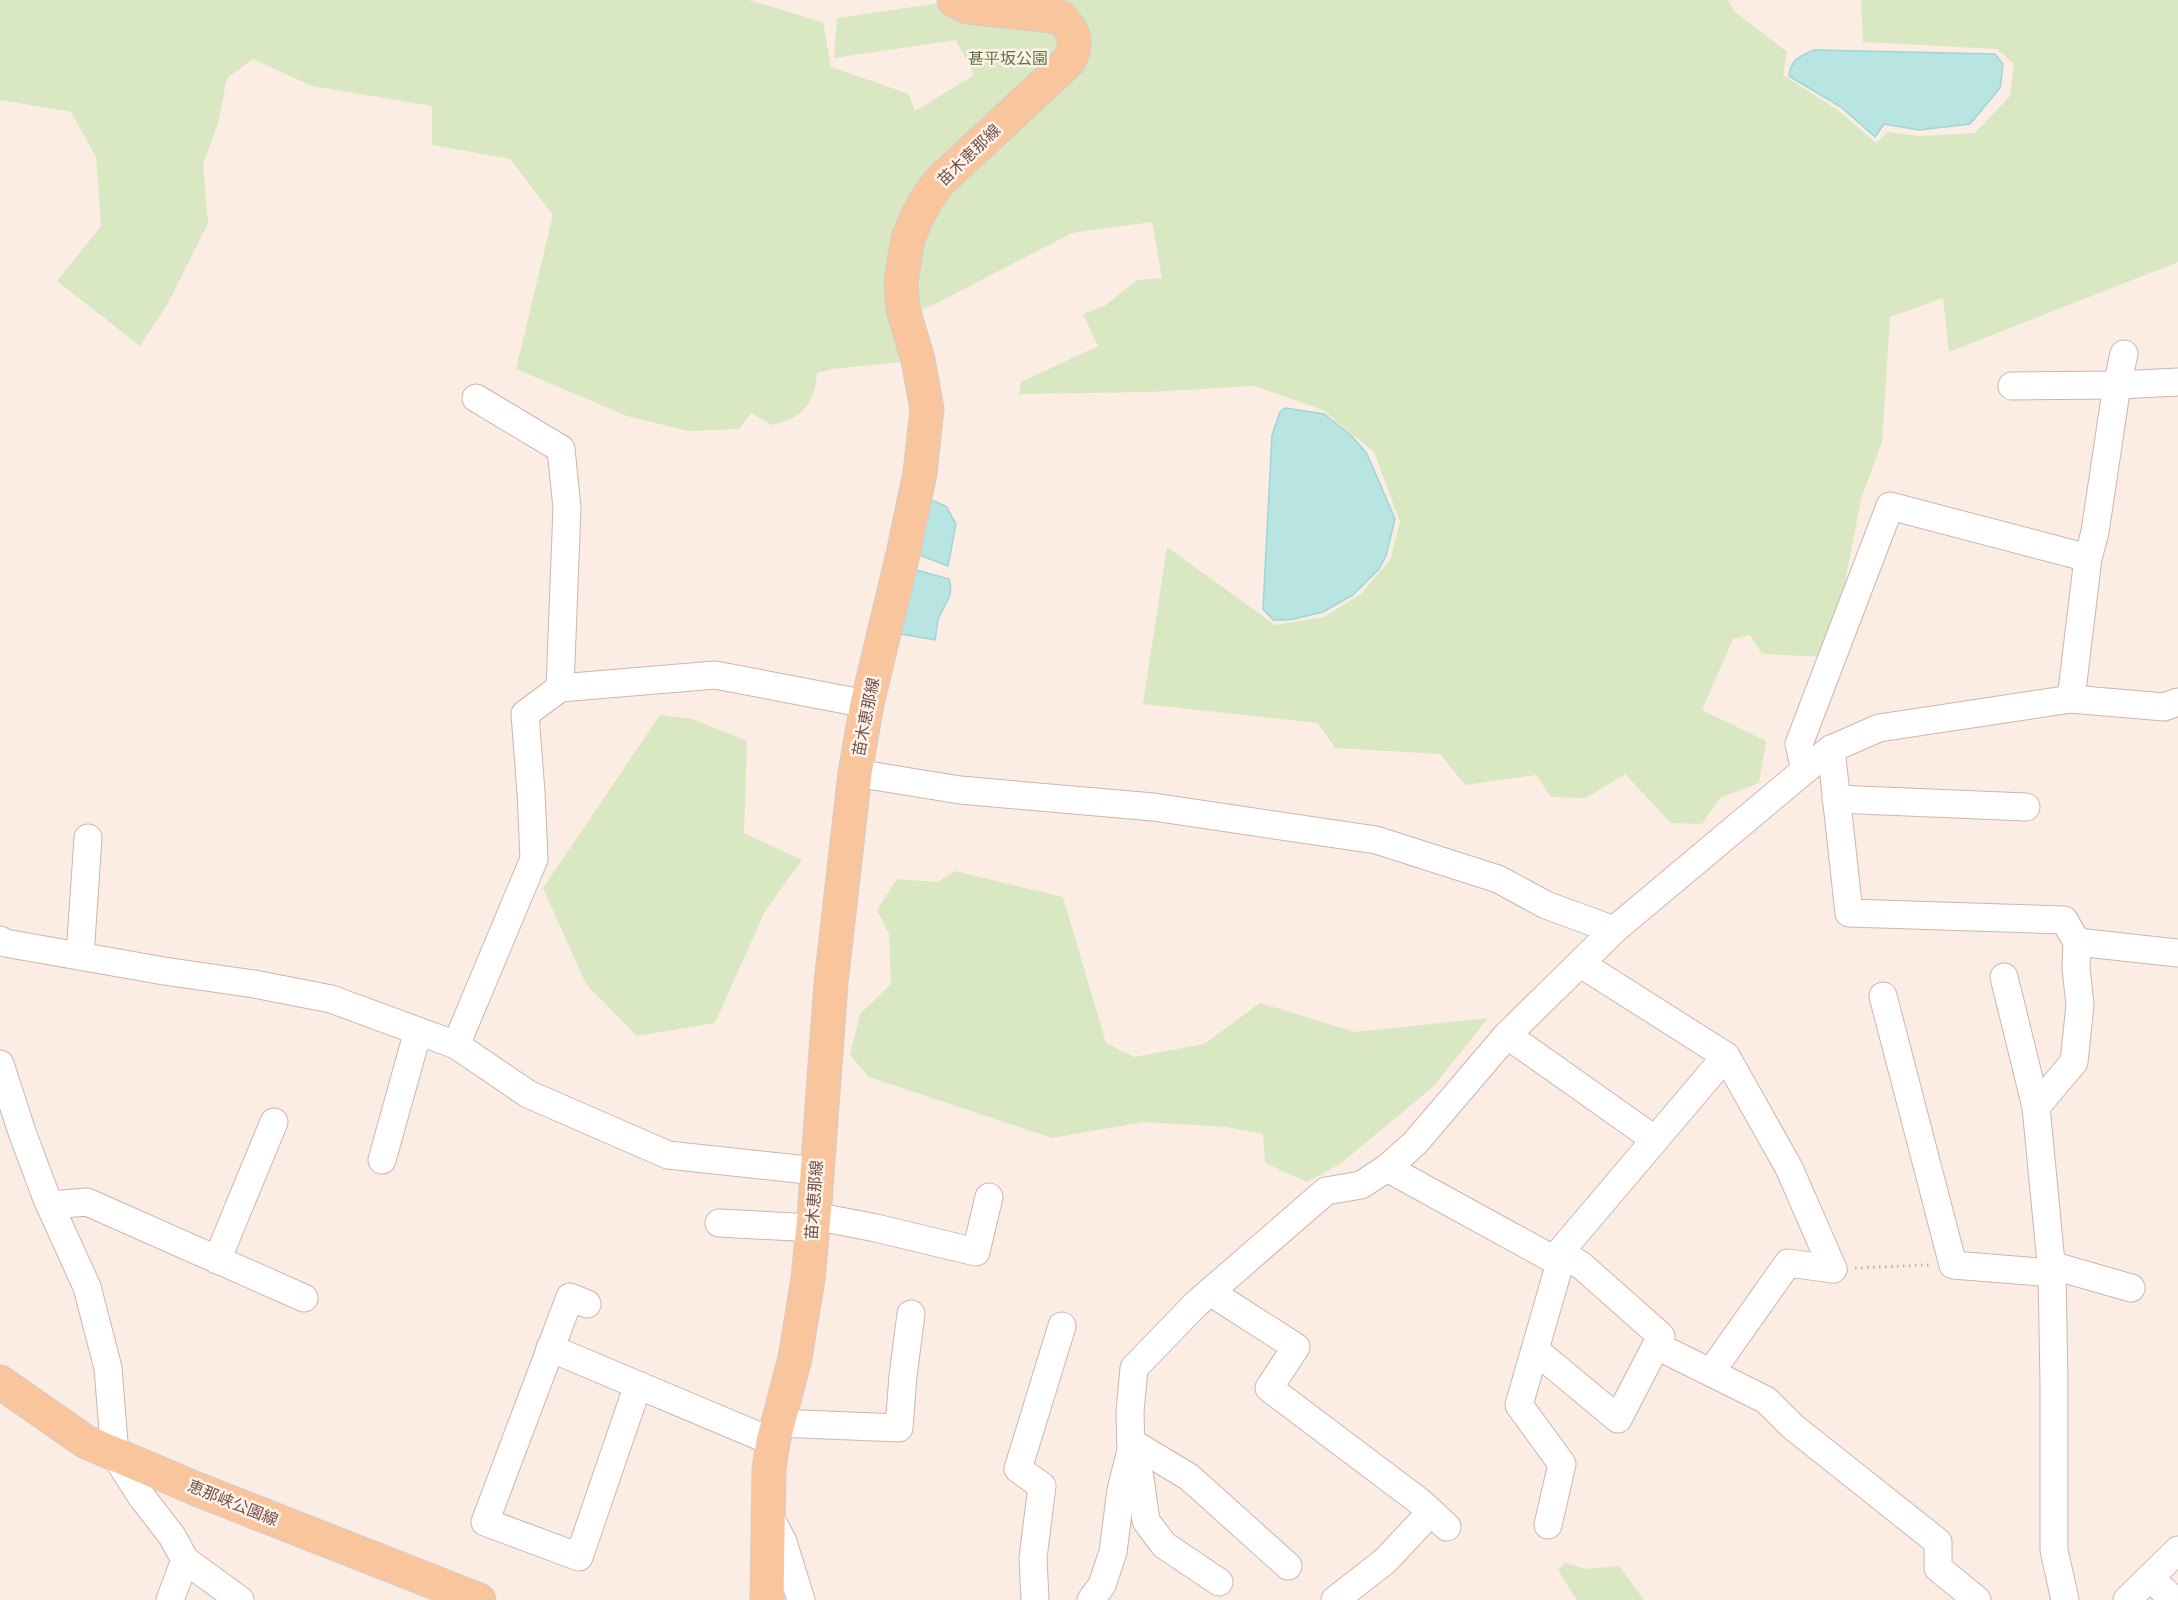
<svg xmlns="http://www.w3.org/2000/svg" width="2178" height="1600" font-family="'Fira Sans Condensed','Noto Sans JP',sans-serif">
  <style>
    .green { fill: #d9e8c2 }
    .water { fill: #b8e4e2; stroke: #9fd6d4; stroke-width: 1.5 }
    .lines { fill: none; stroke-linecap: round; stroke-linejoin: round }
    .minor-casing { stroke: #ceb5ad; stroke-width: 29 }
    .major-casing { stroke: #d5cbc9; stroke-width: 35 }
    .path { stroke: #d4a99f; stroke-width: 3; stroke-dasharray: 1.5 4.5; stroke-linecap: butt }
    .minor { stroke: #fff; stroke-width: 27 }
    .major { stroke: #f8c59d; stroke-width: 33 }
    .labels { text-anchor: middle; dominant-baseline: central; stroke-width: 5; stroke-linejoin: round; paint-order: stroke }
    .park-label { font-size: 16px; fill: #5d7842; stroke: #fef2e9 }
    .street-label { font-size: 16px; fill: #72514a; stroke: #fef2e9 }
  </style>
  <rect width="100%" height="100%" fill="#fbede3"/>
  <!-- green -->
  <g class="green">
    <path d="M0 0H748L823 22 831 67 909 94 915 111 974 75 956 40 834 58 837 18 961 0H1728L1734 11 1787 52 1783 75 1838 110 1876 143 1888 132 1919 136 1975 133 2010 96 2014 64 1997 49 1863 42 1861 0H2178V262L1949 352 1943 298 1890 317 1882 442 1861 499 1845 583 1851 595 1825 657 1762 654 1750 635 1733 639 1702 710 1766 741 1759 783 1720 798 1702 824 1671 823 1625 774 1586 798 1551 797 1536 775 1465 785 1440 754 1335 748 1318 723 1143 704 1167 547 1275 625 1324 617 1362 593 1390 560 1400 522 1374 452 1323 410 1254 386 1150 392 1019 394 1021 382 1098 346 1083 314 1106 305 1137 280 1162 278 1152 222 1072 233 929 307 891 321 900 362 833 369 817 373C815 403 802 419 772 425L751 413 739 429 688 431 627 416 516 369 553 215 510 159 432 145V106L312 86 253 59 227 78 218 123 203 164 208 223 167 305 140 346 57 281 101 226 96 157 71 112 0 100Z"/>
    <path d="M660 715 693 719 747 741 744 833 802 860 765 911 715 1023 637 1036 586 984 543 888Z"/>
    <path d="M955 871 1063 897 1106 1043 1134 1057 1204 1044 1260 1003 1355 1032 1488 1018 1433 1087 1340 1164 1307 1182 1265 1163 1263 1134 1226 1127 1144 1122 1052 1138 869 1077 850 1055 860 1014 891 984 889 934 877 910 897 879 938 882Z"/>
    <path d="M1565 1563 1586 1569 1619 1566 1644 1600H1577L1558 1570Z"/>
  </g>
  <!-- water -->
  <g class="water">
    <path d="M1814 50 1995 54 2003 64 2000 88 1970 124 1919 130 1884 124 1875 137 1841 107 1789 76C1791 59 1800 56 1814 50Z"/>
    <path d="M1285 408 1324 414 1351 435 1367 454 1395 519 1386 556 1379 569 1353 595 1323 612 1289 620H1273L1263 609 1272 435 1280 412Z"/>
    <path d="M926 498 946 506 956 524 948 566 914 553Z"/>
    <path d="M913 569 949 579C955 597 943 604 938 620 937 627 936 634 935 640L900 634Z"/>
  </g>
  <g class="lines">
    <defs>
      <g id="minor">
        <path d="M2012 386 2117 385 2178 382"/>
        <path d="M476 398 561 449 567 508 560 688"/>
        <path d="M2071 699 2088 558 2095 532 2117 385 2124 354"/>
        <path d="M1831 749 1849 913 2064 920 2077 942 2076 968 2080 1005 2074 1062 2036 1107 2052 1273 2054 1383V1550L2065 1600"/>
        <path d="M1805 770 1799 744 1890 506 2088 558"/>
        <path d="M855 773 960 790 1153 807 1376 840 1498 879 1546 905 1614 930"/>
        <path d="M1836 799 2026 807"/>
        <path d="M0 940 5 943 164 971 254 984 331 999 456 1045 528 1094 668 1155 816 1171"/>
        <path d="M2077 942 2178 953"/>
        <path d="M80 956 88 838"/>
        <path d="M1581 964 1726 1056 1789 1168 1833 1269"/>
        <path d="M2004 977 2036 1107"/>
        <path d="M1883 996 1953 1265 2052 1273"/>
        <path d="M1507 1035 1654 1139"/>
        <path d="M456 1045 534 859 531 792 525 714 560 688 715 675 867 704"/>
        <path d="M0 1064 22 1132 47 1199 87 1287 108 1368 115 1455 141 1496 172 1536 185 1560 240 1600"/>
        <path d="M382 1160 418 1031"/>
        <path d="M1387 1168 1560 1263"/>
        <path d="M50 1205 87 1202 304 1298"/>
        <path d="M814 1216 876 1228 976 1252 989 1197"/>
        <path d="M719 1223 813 1228"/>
        <path d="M217 1260 274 1122"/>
        <path d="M2051 1265 2131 1288"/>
        <path d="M1210 1292 1296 1347 1269 1388 1419 1501 1447 1527"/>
        <path d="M587 1304 570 1297 485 1522 579 1557 638 1385"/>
        <path d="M1657 1346 1766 1400 1792 1426 1938 1542V1568L1977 1600"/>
        <path d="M550 1348 773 1442"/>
        <path d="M1535 1350 1618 1419 1661 1336 1582 1266 1560 1252"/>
        <path d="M1711 1372 1788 1263 1833 1269"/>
        <path d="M778 1423 899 1428 903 1376 911 1314"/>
        <path d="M1131 1442 1189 1477 1288 1566"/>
        <path d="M1133 1452 1140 1478 1146 1521 1164 1545 1219 1582"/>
        <path d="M770 1517 783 1542 801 1600"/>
        <path d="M1548 1525 1562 1464 1519 1405 1560 1263V1252L1726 1056"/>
        <path d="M2150 1578 2174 1600"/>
        <path d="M170 1600 185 1560"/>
        <path d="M1035 1600 1033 1558 1042 1486 1018 1469 1062 1326"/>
        <path d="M1091 1600 1102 1585 1113 1552 1121 1490 1131 1450 1130 1412 1134 1368 1196 1304 1326 1191 1361 1185 1387 1168 1415 1143 1507 1035 1614 930 1805 770 1831 749 1879 728 2071 699 2164 707 2178 702"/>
        <path d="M1335 1600 1385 1561 1431 1512"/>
        <path d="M2127 1600 2178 1550"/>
      </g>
      <g id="major">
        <path d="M0 1382 86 1442 199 1490 479 1600"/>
        <path d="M767 1600 769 1469 773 1442 795 1358 808 1279 814 1216 831 983 855 773 867 704 903 554 920 473 927 409 918 360 903 309 901 282 904 262 908 239 916 219 928 197 940 181 1068 62C1079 43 1075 32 1060 17L968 7 954 0"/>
      </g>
    </defs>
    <!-- minor casing -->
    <use href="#minor" class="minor-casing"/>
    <!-- major casing -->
    <use href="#major" class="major-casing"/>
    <!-- path -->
    <path class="path" d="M1855 1268 1930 1265"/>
    <!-- minor -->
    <use href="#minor" class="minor"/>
    <!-- major -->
    <use href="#major" class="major"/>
  </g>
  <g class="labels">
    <!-- park labels -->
    <g class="park-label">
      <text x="1008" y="58">甚平坂公園</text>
    </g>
    <!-- street labels -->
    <g class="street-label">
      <text transform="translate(969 155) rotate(-44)">苗木恵那線</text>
      <text transform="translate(866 717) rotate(-79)">苗木恵那線</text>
      <text transform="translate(814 1200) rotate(-86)">苗木恵那線</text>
      <text transform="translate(233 1503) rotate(22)">恵那峡公園線</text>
    </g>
  </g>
</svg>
